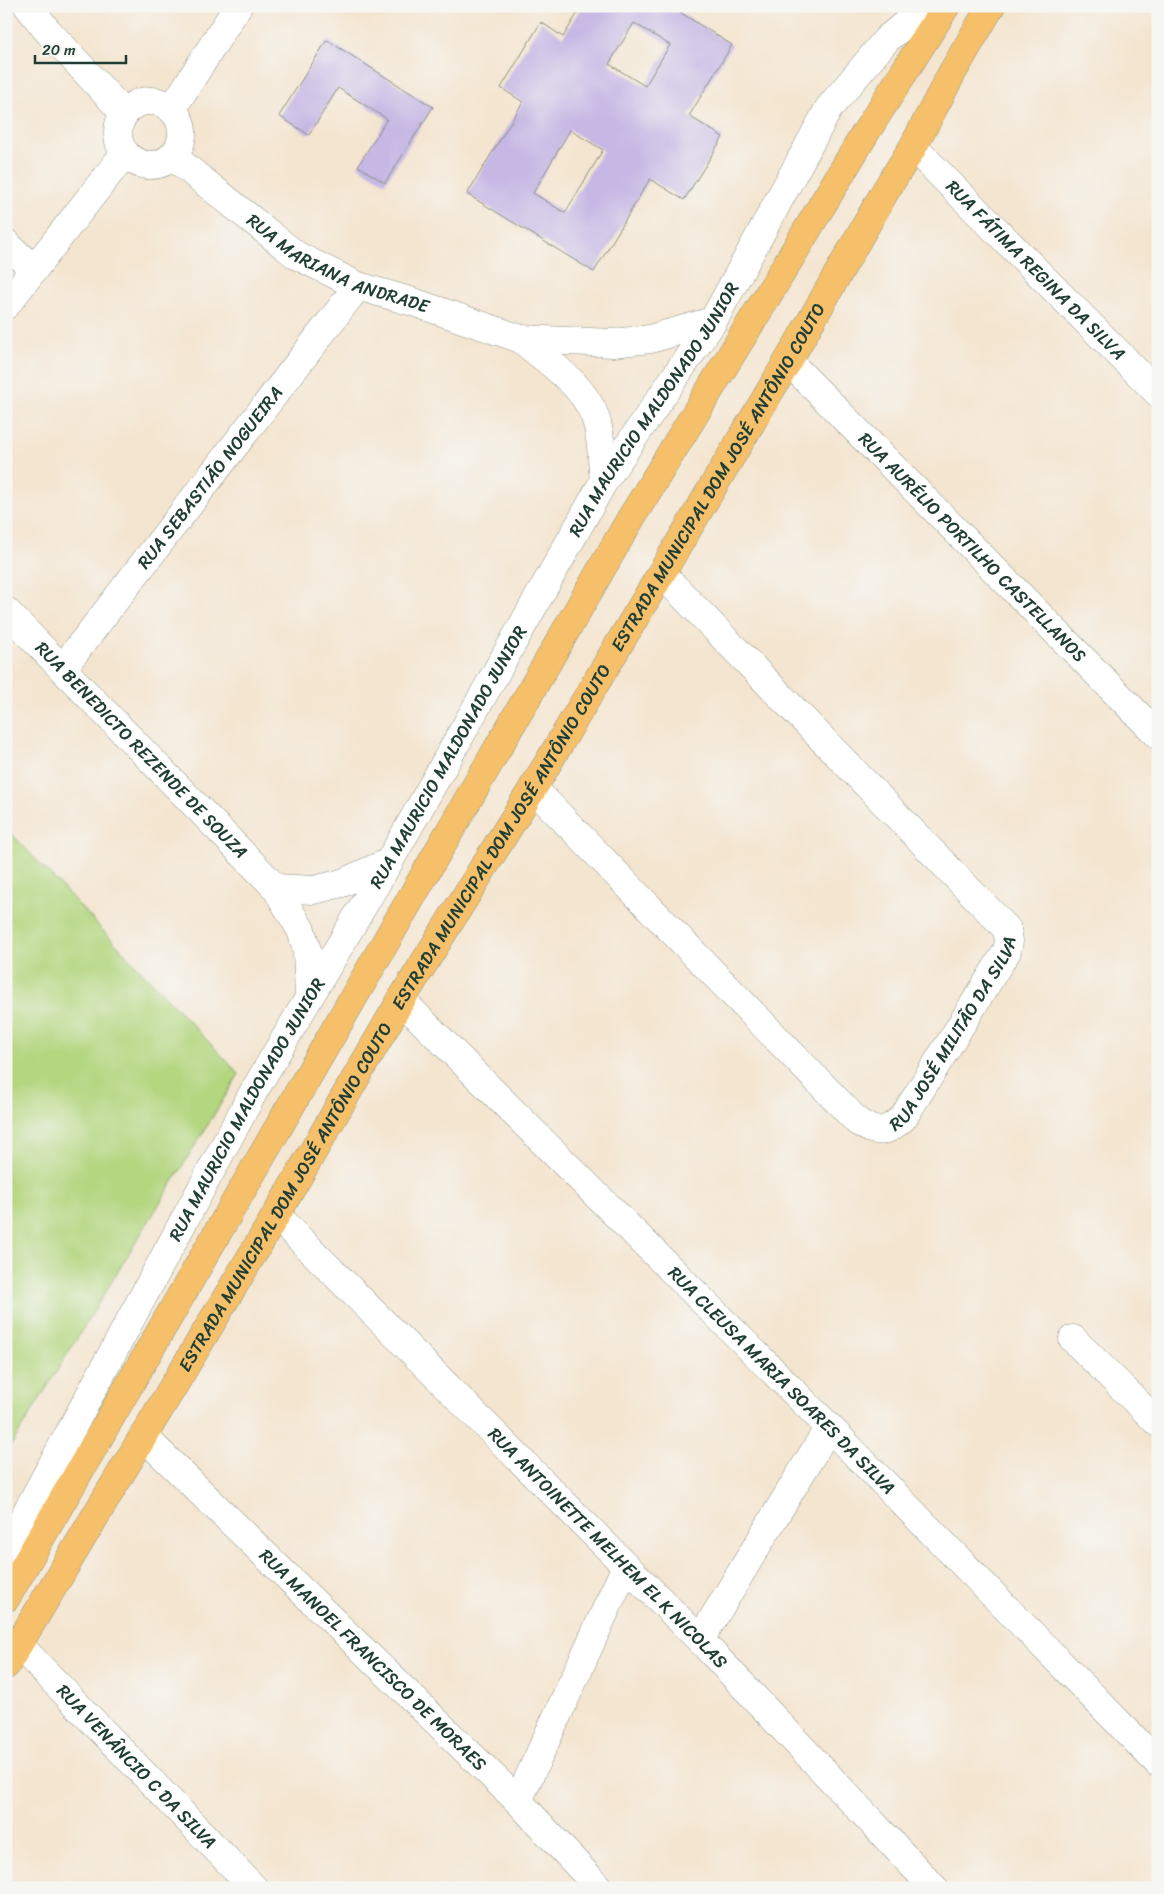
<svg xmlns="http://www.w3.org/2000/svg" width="1164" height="1894" font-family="Sriracha,sans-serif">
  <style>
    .green { fill: #b3d67f; stroke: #698a5a }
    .building { fill: #c6b7e4; fill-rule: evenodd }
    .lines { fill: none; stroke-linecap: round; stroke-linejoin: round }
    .minor-casing { stroke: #8a9182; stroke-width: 29 }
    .major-casing { stroke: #8a9182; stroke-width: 29 }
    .minor { stroke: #fff; stroke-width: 28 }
    .major { stroke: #f6c06b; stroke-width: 28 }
    .labels { text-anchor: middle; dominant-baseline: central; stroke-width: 4; stroke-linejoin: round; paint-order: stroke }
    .street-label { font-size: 18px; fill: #1f3d34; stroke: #f6f6f2 }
  </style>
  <rect width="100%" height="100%" fill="#f6f6f2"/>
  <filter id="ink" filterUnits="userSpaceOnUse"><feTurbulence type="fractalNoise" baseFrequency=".02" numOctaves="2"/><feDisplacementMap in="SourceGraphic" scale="10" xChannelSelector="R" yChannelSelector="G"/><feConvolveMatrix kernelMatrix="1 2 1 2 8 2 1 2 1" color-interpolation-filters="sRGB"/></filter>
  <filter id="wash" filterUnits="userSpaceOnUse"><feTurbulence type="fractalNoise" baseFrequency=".0096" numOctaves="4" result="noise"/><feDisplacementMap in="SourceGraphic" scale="20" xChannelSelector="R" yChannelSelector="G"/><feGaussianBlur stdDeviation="1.12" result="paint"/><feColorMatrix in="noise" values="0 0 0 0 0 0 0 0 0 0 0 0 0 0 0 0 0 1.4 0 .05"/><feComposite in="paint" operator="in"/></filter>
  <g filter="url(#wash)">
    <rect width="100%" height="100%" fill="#f4e5d0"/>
    <!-- green -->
    <path class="green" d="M6 828 239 1074 6 1454Z"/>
    <g id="blocks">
      <!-- building -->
      <g class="building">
        <path d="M582 6H670L732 45 689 116 723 137 684 200 650 179 594 272 467 194 523 102 501 88 541 22 563 37ZM634 23 670 45 645 86 609 64ZM570 130 603 150 565 213 533 193Z"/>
        <path d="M327 40 433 107 385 183 358 166 387 119 338 88 309 135 279 116Z"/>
      </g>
    </g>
  </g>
  <g filter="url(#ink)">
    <use href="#blocks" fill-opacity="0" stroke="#8a9182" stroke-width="1"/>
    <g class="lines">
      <defs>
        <g id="minor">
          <path d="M28 6 46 29 124 113"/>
          <circle cx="150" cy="133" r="32"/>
          <path d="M172 109 238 6"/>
          <path id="s1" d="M913 147 1158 393"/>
          <path id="s2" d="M172 156 296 255 358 286 413 302 521 339 613 343 650 339 713 321"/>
          <path d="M6 243 34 270"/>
          <path d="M6 305 125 153"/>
          <path d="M521 339C549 363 590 388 598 427 602 445 602 463 604 481"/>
          <path id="s3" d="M788 361 1158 735"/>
          <path id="s4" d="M6 611 276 888 301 930 307 950 309 996"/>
          <path id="s5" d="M62 669 358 286"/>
          <path id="s6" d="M533 788 858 1122C878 1135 885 1133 903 1118L1007 951 1009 941 1007 929 661 573"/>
          <path d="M276 888 314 890 342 883 389 862"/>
          <path id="s7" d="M401 1000 829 1427 1158 1763"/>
          <path id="s8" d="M276 1215 700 1640 934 1888"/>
          <path d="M1073 1339 1158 1423"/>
          <path id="s9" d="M143 1436 518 1801 599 1888"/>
          <path id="s10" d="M6 1550 254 1091 389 862 604 481 713 321 829 108 887 39 904 25 940 6"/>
          <path d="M700 1640 829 1427"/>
          <path id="s11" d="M19 1645 254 1888"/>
          <path d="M518 1801 626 1566"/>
        </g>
        <g id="major">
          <path d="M6 1598 631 518 774 285 866 132 946 6"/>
          <path id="s12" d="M6 1665 276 1215 401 1000 533 788 788 361 886 190 913 147 952 73 991 6"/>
        </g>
      </defs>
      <!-- minor casing -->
      <use href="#minor" class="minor-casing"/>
      <!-- major casing -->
      <use href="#major" class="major-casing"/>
      <!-- minor -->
      <use href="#minor" class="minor"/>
      <!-- major -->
      <use href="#major" class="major"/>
    </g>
  </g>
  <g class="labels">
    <!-- street labels -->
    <g class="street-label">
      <text stroke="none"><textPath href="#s2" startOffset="200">RUA MARIANA ANDRADE</textPath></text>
      <text stroke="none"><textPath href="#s1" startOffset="174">RUA FÁTIMA REGINA DA SILVA</textPath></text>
      <text stroke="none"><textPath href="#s10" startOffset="1312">RUA MAURICIO MALDONADO JUNIOR</textPath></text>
      <text stroke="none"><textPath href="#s12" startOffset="1385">ESTRADA MUNICIPAL DOM JOSÉ ANTÔNIO COUTO</textPath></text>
      <text stroke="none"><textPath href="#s5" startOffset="242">RUA SEBASTIÃO NOGUEIRA</textPath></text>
      <text stroke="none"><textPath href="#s3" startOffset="262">RUA AURÉLIO PORTILHO CASTELLANOS</textPath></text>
      <text stroke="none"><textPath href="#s4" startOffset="194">RUA BENEDICTO REZENDE DE SOUZA</textPath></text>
      <text stroke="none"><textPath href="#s10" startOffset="908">RUA MAURICIO MALDONADO JUNIOR</textPath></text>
      <text stroke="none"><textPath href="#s12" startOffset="965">ESTRADA MUNICIPAL DOM JOSÉ ANTÔNIO COUTO</textPath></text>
      <text stroke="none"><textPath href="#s6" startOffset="615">RUA JOSÉ MILITÃO DA SILVA</textPath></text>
      <text stroke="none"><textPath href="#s10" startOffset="502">RUA MAURICIO MALDONADO JUNIOR</textPath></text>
      <text stroke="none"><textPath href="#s12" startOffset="545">ESTRADA MUNICIPAL DOM JOSÉ ANTÔNIO COUTO</textPath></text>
      <text stroke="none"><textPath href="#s7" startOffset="538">RUA CLEUSA MARIA SOARES DA SILVA</textPath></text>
      <text stroke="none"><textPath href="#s8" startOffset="470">RUA ANTOINETTE MELHEM EL K NICOLAS</textPath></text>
      <text stroke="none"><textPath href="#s9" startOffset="321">RUA MANOEL FRANCISCO DE MORAES</textPath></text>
      <text stroke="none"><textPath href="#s11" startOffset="169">RUA VENÂNCIO C DA SILVA</textPath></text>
    </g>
  </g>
  <!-- margin -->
  <rect width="1164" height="1894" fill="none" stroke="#f6f6f2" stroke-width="25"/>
  <!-- scale -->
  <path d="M35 55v8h91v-8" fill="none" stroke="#1f3d34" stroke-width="2.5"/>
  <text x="42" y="55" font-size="15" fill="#1f3d34" stroke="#f6f6f2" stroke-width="4" paint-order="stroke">20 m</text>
</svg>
